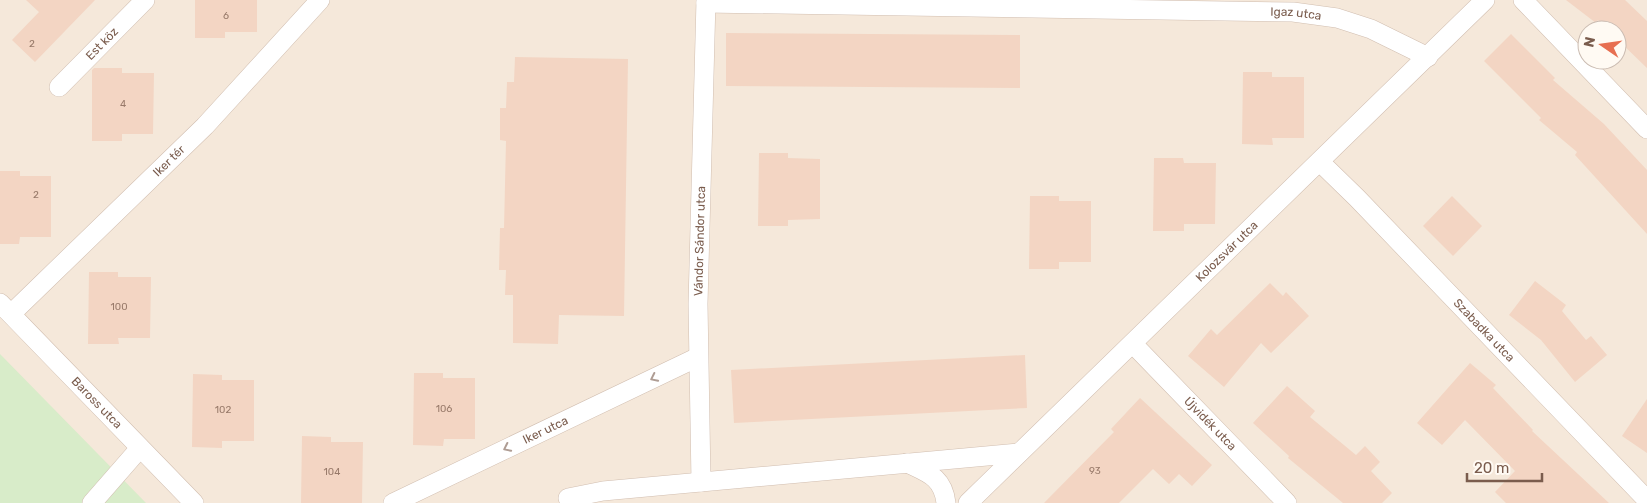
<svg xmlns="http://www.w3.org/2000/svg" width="1647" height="503" font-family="Rubik,sans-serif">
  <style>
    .residential { fill: #f5e8da; fill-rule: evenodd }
    .green { fill: #d8ecc9 }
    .building { fill: #f3d5c3 }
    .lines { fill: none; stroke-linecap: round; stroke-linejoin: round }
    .minor-casing { stroke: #d1beb0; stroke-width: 20 }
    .minor { stroke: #fff; stroke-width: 19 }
    .oneway { stroke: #af9d94 }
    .labels { text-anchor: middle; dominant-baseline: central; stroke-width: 4.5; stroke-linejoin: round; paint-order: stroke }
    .number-label { font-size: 10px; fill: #987a6a }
    .street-label { font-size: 12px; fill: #7a5c4d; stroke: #fffaf3 }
  </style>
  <rect width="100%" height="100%" fill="#fdf6ec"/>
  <!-- residential -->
  <path class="residential" d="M0 0H1647V503H0ZM1587 30H1617V60H1587Z"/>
  <!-- green -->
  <path class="green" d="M0 354 146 503H0Z"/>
  <!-- building -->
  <g class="building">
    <path d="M26 0H95L35 62 12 40 39 12Z"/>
    <path d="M195 0H257V32H225V38H195Z"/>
    <path d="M1566 0H1625L1647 21V68L1617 39V30H1608L1598 20 1596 23Z"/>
    <path d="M726 33 1020 35V88L726 86Z"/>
    <path d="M1511 34 1555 78 1553 80 1604 124 1647 170V234L1575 155 1577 152 1539 120 1541 118 1484 61Z"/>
    <path d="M515 57 628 59 624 316 559 315 558 344 513 343V295H505L506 270H499L500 228H504L506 141 500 140V108H506L507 82H514Z"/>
    <path d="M94 68H122V73H154L153 134H122V141H92V70Z"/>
    <path d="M1243 72H1272V77H1304V138H1272L1273 145 1242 144Z"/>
    <path d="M759 153H788V158L820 159V219L788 220V226H758Z"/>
    <path d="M1154 158H1183L1184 163H1216L1215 224H1184V231H1153Z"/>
    <path d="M0 171H20V176H51V237H20L19 244H0Z"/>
    <path d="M1030 196H1059V201H1091V262H1059V269H1029Z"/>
    <path d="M1452 196 1482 226 1453 256 1423 226Z"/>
    <path d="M89 272H118V277H151L150 338H118L119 344H88Z"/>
    <path d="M1535 281 1566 305 1562 311 1586 340 1591 336 1607 355 1575 382 1541 340 1509 315Z"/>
    <path d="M1270 283 1283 296 1286 292 1309 316 1271 353 1261 343 1224 387 1188 356 1211 329 1217 335Z"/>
    <path d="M1025 355 1027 408 734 423 731 370Z"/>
    <path d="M1470 363 1496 385 1493 388 1533 430 1532 431 1609 503H1506L1495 492 1515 471 1465 420 1442 445 1417 423Z"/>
    <path d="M414 373H443V378H475V439H444L443 446 413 445Z"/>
    <path d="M193 374 222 375V380H254V441H222V448L192 447Z"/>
    <path d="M1287 386 1315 411 1310 417 1356 455 1365 446 1380 462 1371 471 1392 493 1382 503H1343L1288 458 1289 456 1253 423Z"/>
    <path d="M1140 398 1212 465 1192 486 1179 474 1169 484 1153 469 1119 503H1044L1114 432 1111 429Z"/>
    <path d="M1647 399V453L1622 436Z"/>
    <path d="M302 436 331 437V442H363L362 503H301Z"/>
  </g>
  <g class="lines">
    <defs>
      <g id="minor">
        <path d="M1523 0 1647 129"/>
        <path id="s1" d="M706 3 1293 12 1337 18 1371 29 1428 57"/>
        <path id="s2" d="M59 87 145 0"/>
        <path id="s3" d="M1320 162 1357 198 1647 500"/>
        <path id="s4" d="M0 303 194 503"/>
        <path id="s5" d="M11 314 205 126 320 0"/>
        <path id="s6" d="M1133 344 1287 503"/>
        <path d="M907 463C928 473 943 477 946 503"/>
        <path id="s7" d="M701 482 698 304 706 0"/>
        <path d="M568 498 603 491 1019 453"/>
        <path d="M92 503 140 448"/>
        <path id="s8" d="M393 503 698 357"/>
        <path id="s9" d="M968 503 1485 0"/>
      </g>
    </defs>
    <!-- minor casing -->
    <use href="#minor" class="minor-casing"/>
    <!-- minor -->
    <use href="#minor" class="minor"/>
  </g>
  <!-- one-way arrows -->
  <defs><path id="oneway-chevron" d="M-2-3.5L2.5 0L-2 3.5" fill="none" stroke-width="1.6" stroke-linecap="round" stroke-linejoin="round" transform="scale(1.25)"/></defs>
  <g class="oneway">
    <use href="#oneway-chevron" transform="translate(654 378) rotate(154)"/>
    <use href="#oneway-chevron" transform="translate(507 448) rotate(154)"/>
  </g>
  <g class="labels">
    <!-- number labels -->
    <g class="number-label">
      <text x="226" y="16">6</text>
      <text x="32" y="44">2</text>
      <text x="123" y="104">4</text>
      <text x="36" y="195">2</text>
      <text x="119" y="307">100</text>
      <text x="444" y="409">106</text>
      <text x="223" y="410">102</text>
      <text x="1095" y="471">93</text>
      <text x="332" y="472">104</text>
    </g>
    <!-- street labels -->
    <g class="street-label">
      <text stroke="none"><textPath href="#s1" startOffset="590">Igaz utca</textPath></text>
      <text stroke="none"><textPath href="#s2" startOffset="61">Est köz</textPath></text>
      <text stroke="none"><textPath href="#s5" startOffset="220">Iker tér</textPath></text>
      <text stroke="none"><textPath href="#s7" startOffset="241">Vándor Sándor utca</textPath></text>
      <text stroke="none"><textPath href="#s9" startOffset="361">Kolozsvár utca</textPath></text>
      <text stroke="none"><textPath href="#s3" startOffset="235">Szabadka utca</textPath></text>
      <text stroke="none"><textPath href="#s4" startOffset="139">Baross utca</textPath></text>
      <text stroke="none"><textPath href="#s6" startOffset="111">Újvidék utca</textPath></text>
      <text stroke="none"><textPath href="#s8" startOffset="169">Iker utca</textPath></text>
    </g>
  </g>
  <!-- north arrow -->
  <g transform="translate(1602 45) rotate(283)"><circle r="24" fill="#fffaf3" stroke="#cabbb1"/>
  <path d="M0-4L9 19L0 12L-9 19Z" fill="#e76f51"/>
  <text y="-8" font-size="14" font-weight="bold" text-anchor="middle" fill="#7a5c4d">N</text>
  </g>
  <!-- scale -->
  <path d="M1467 473v8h75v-8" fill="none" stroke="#7a5c4d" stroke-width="2.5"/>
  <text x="1474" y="473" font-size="15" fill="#7a5c4d" stroke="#fffaf3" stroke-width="4" paint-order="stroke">20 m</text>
</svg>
